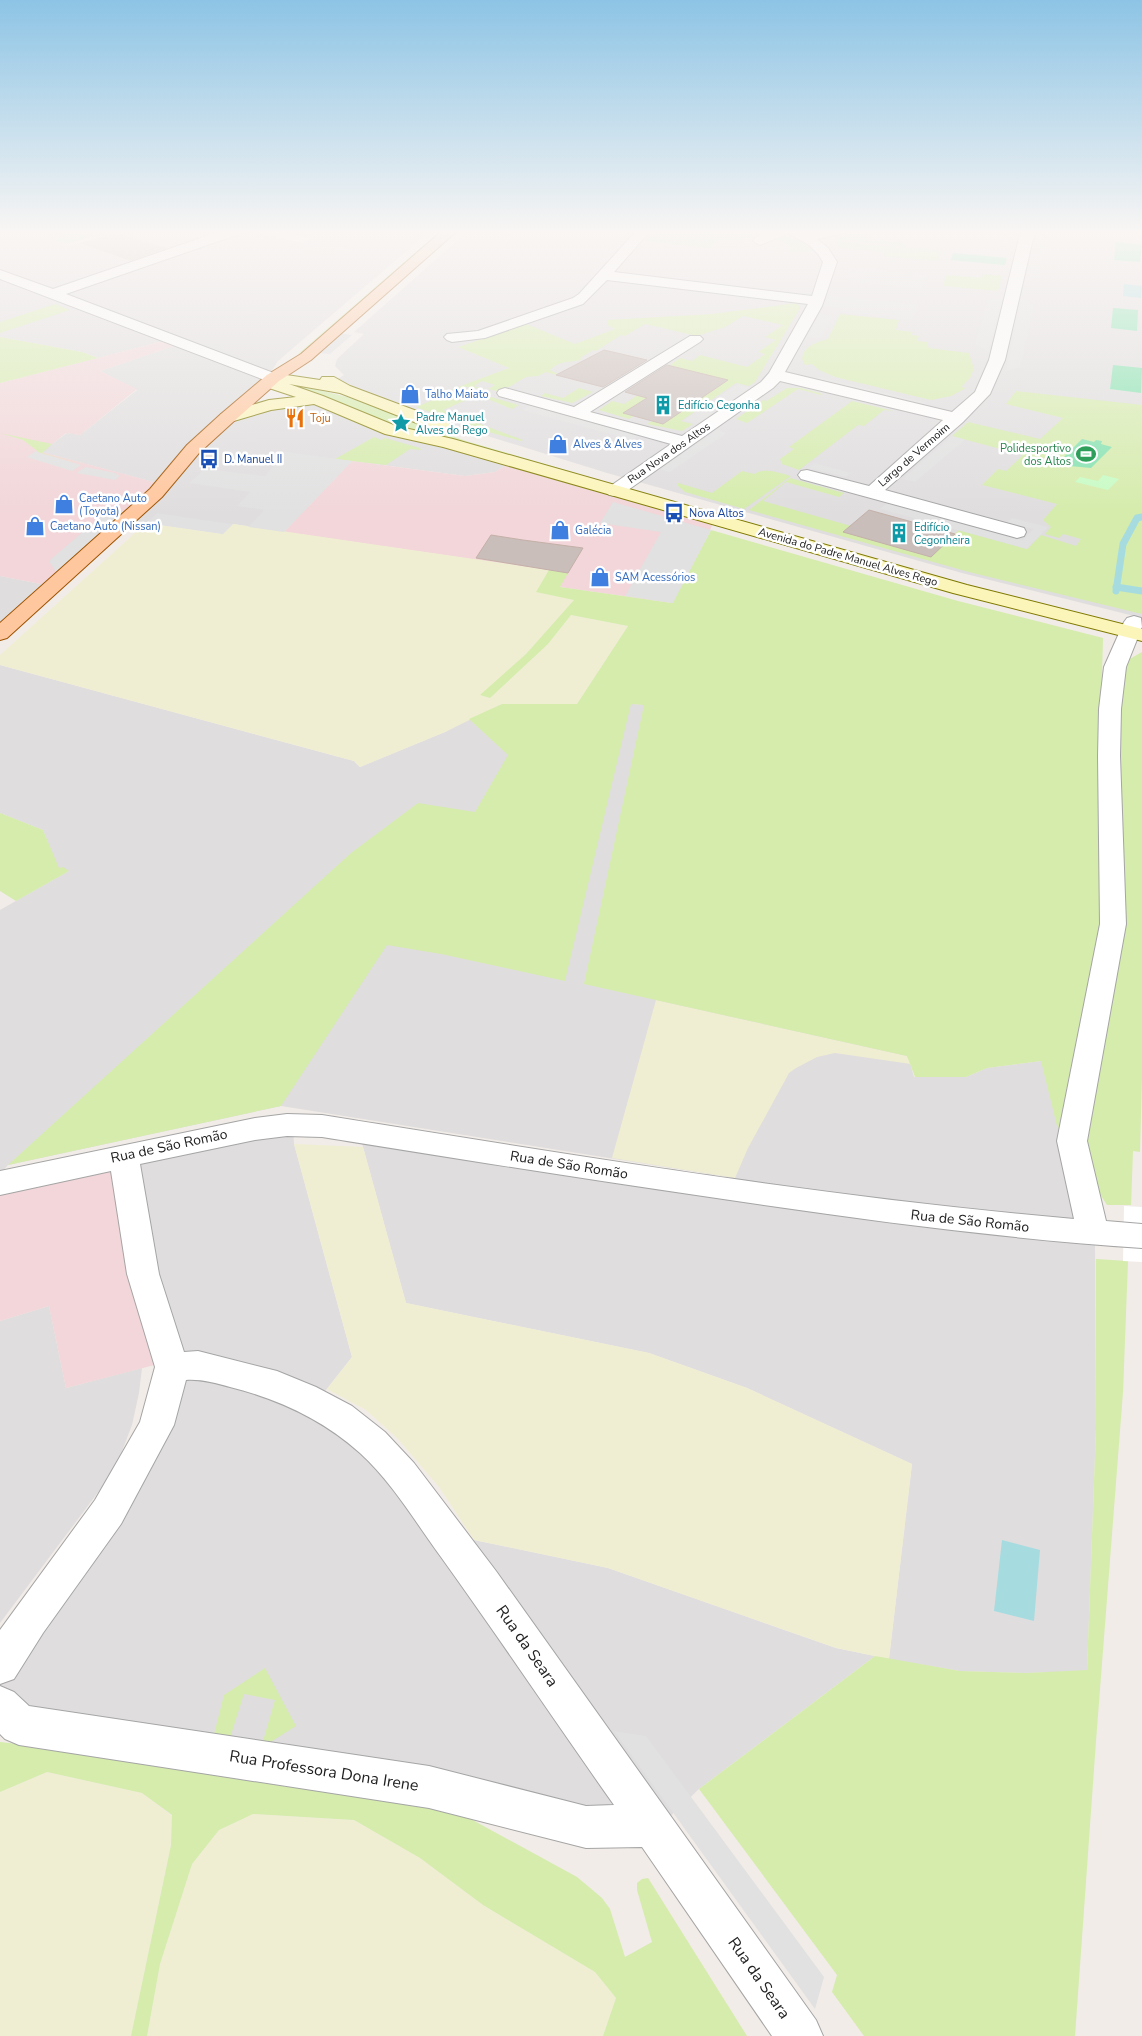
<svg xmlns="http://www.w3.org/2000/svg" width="1142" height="2036" font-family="'Nunito Sans',sans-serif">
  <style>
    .residential { fill: #dfddde }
    .commercial { fill: #f2d6d9 }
    .education { fill: #fffbe2 }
    .construction { fill: #c6c3b2 }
    .farmland { fill: #f0eed2 }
    .grass { fill: #d5ecac }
    .park { fill: #c7fcc4 }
    .pitch { fill: #83e2af }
    .parking { fill: #e1e1e1 }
    .water { fill: #a6dce0 }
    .pier { fill: #fff }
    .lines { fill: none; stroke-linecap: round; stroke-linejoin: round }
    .stream { stroke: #a6dce0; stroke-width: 7 }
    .building { fill: #c9beba; stroke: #c4b0a8 }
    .street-casing { stroke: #a5a5a5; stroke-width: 2 }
    .secondary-casing { stroke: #7e7901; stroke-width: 2 }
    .primary-casing { stroke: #9d5200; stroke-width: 2 }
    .street { fill: #fff; fill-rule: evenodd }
    .secondary { fill: #fcf5ba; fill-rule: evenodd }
    .primary { fill: #ffc79e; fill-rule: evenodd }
    .labels { text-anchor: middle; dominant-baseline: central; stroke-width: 5; stroke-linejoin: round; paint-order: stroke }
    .far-shop-label { font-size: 11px; fill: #366cbe; stroke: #fff; text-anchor: start }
    .far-culture-label { font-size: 11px; fill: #0d838f; stroke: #fff; text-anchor: start }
    .far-food-label { font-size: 11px; fill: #c56008; stroke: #fff; text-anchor: start }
    .far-leisure-label { font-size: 11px; fill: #27864d; stroke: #fff; text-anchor: end }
    .far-street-label { font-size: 11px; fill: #212121; stroke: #fff }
    .far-transit-label { font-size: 11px; fill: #164399; stroke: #fff; text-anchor: start }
    .street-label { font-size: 14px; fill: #212121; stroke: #fff }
    .near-street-label { font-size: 16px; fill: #212121; stroke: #fff }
  </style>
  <rect width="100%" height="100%" fill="#f1ece7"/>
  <!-- residential -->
  <g class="residential">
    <path d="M0 230H39L61 237 54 240 69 246 79 243 131 261 166 248 115 233 124 230H431L278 361 269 375 0 273Z"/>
    <path d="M469 230H1142V618L962 573 607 473 449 424 336 380 344 375 335 366 337 359 364 334 354 332Z"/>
    <path d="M0 275 168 340 98 358 82 352 0 337Z"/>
    <path d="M179 344 268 379 161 484 41 452 67 433 80 435 137 390 100 371Z"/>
    <path d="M316 402 511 462 495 472 465 476 352 461 284 532 233 524 223 534 130 520 228 419 251 410Z"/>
    <path d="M0 576 51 586 0 632Z"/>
    <path d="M0 665 354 761 360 767 445 732 469 719 631 704 811 710 914 1077H966L987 1068 1041 1061 1082 1070 1088 1231 732 1187 735 1178 281 1106 8 1165 0 1174V910L69 871 59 869 43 830 0 813Z"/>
    <path d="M293 1128 294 1144 352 1357 318 1400 177 1362 129 1158Z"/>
    <path d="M360 1136 1095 1236 1096 1428 1087 1671 1026 1673 960 1671 889 1659 912 1464 747 1388 649 1353 406 1303Z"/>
    <path d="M49 1306 66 1388 142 1368 139 1393 132 1425 119 1459 102 1487 0 1623V1321Z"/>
    <path d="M176 1371 261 1383 369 1447 639 1819 24 1718 0 1694V1676Z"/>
    <path d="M474 1540 608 1568 790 1632 836 1648 875 1656 699 1789 659 1827 460 1549Z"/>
  </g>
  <!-- commercial -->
  <g class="commercial">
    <path d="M168 340 179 344 100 371 137 389 80 435 66 433 42 452 161 484 51 586 0 576V383Z"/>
    <path d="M352 461 465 476 495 472 511 462 715 520 673 603 560 587 567 573 284 532Z"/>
    <path d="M118 1161 162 1363 66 1388 49 1306 0 1321V1185Z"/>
  </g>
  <!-- education -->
  <path class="education" d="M248 230H276L312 239 302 243Z"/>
  <!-- construction -->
  <path class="construction" d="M115 233 167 248 131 261 79 243Z"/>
  <!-- farmland -->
  <g class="farmland">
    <path d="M146 523 222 534 233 524 549 570 537 592 575 599 526 654 481 695 490 698 548 644 571 615 628 626 577 704H502L445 732 360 767 354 761 0 665V655Z"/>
    <path d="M656 1000 907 1056 911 1064 835 1053 817 1057 796 1068 789 1073 748 1148 735 1178 612 1158Z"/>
    <path d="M294 1144 363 1147 406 1303 649 1353 747 1388 912 1464 889 1659 836 1648 608 1568 474 1540 439 1487 398 1439 366 1410 327 1389 352 1357Z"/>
    <path d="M47 1772 142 1793 172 1816 171 1844 131 2036H0V1792Z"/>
    <path d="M253 1814 354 1820 420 1858 483 1905 595 1972 616 1998 603 2036H147L160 1964 192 1864 219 1830Z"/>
  </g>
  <!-- grass -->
  <g class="grass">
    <path d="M39 230H124L65 244 53 240 60 237Z"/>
    <path d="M441 230H445L303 354H298Z"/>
    <path d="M653 230H769L740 240 719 238 710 248 644 241Z"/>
    <path d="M854 233 869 234 866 240 906 243 905 246 831 239Z"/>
    <path d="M785 235 800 240 811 250 804 252 788 251 790 246 774 238Z"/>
    <path d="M834 241 941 251 938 261 884 256 886 252 841 248Z"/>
    <path d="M983 274 1002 276 998 291 943 286 946 275 982 278Z"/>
    <path d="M796 303 800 306 799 310 755 382 749 386 736 383 681 421 693 424 682 431 647 424 652 421 663 424 656 383 680 368 670 365 680 358 692 361 700 355 747 367 765 354 758 352 776 340 765 337 783 325 743 316 725 327 697 336 645 324 625 336 621 335 596 351 593 350 580 358 582 359C571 364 563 358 550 370L558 374 556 375 546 372 538 376 526 377 500 392 488 389 495 385 482 381 474 386 484 389 466 387 450 390 509 368 458 347 526 324 575 344 615 329 607 325V320L711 314Z"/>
    <path d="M55 304 70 310 0 333V322Z"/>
    <path d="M840 314 899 320 896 330 913 332 911 335 919 336 917 341 927 342 929 348 969 353 974 369 970 378 961 387 966 388 951 396 931 400 835 377 819 370 812 364 805 365 802 359C803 346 817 342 828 339Z"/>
    <path d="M0 337 82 352 98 358 0 383Z"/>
    <path d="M302 386 347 397 466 441 576 473 573 476 394 426 332 399 298 389Z"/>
    <path d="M579 388 593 392 572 403 541 396 545 393 563 398Z"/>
    <path d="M787 388H801L823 394 821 395 798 389 747 423 736 419 763 400 766 401Z"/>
    <path d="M460 389 492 393 487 396 519 405 512 409 478 395 443 410 523 440 521 441 468 426 416 407Z"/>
    <path d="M1016 391 1142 405V614L969 572 749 510 790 478 844 493 839 497 786 482 763 501 851 526 843 532 930 557 959 530 1027 549 1041 535 1076 546 1081 539 1063 534 1059 538 1045 534 1051 527 1043 520 1057 504 982 485 998 469 1006 471 1023 455 952 436 968 422 1040 439 1063 418 1006 404Z"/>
    <path d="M638 395 648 397 623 413 634 416 629 419 599 410 612 401 624 404Z"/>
    <path d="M852 401 894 411 884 410 864 426 858 425 799 470 782 464 780 459 794 449 789 447Z"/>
    <path d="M0 433 52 444 42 453 83 464 40 453 23 440Z"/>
    <path d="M374 437 381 440 385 438 420 448 421 450 410 449 386 465 335 459Z"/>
    <path d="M742 471 754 474C766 467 779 473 791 476L744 509 685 492 677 485 678 483 712 493Z"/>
    <path d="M711 530 958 601 1103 638 1100 749 1103 920 1058 1130 1041 1061 987 1068 966 1077H915L907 1056 584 984 644 705 631 704 565 981 441 954 387 945 281 1106 8 1165 351 853 418 803 475 812 508 755 469 719 502 704H577L628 626 571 615 548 644 490 698 480 695 526 654 574 600 536 592 549 570 568 573 560 587 672 603Z"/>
    <path d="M1142 652V1076L1140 1152 1133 1151 1131 1205H1107L1094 1185 1086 1151 1124 929 1126 900 1121 825 1118 706 1126 661Z"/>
    <path d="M0 813 43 830 59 868 63 867 69 871 16 901 0 891Z"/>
    <path d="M1096 1259 1128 1261 1123 1392 1096 1741 1075 2036H864L832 1992 837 1975 699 1789 875 1656 960 1671 1026 1673 1087 1670 1096 1428Z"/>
    <path d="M265 1668 296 1726 261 1748 275 1700 244 1694 229 1741 213 1738 224 1695Z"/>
    <path d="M0 1742 210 1766 445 1805 577 1877 602 1898 610 1909 625 1957 652 1942 637 1890V1883L642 1879 648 1878 747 2036H603L616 1998 595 1972 483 1905 420 1858 354 1820 253 1814 219 1830 192 1864 160 1964 147 2036H131L171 1845 172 1815 142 1793 47 1772 0 1792Z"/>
  </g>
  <!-- park -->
  <path class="park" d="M1103 475 1119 479 1108 490 1075 482 1080 477 1098 481Z"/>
  <!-- pitch -->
  <g class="pitch">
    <path d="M1116 242 1142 245 1140 262 1114 260Z"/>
    <path d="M953 253 1007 258 1005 265 951 260Z"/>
    <path d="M1113 308 1138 310 1137 331 1111 328Z"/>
    <path d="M1113 365 1142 368 1141 393 1110 389Z"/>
    <path d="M1082 439 1094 442 1096 440 1102 441 1101 444 1112 447 1091 468 1070 466 1071 464 1060 461Z"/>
  </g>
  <!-- parking -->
  <g class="parking">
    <path d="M627 230H635L599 269 595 266Z"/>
    <path d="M1007 230H1019L1013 252 1002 248Z"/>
    <path d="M1036 235 1047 240 1039 278 1026 280Z"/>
    <path d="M721 238 791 247 788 251H784L716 244Z"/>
    <path d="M312 239 321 241 351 248 342 255 297 250 303 246H313V242H304Z"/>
    <path d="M859 268 928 275 923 289 852 282 854 278 836 276 838 270 857 272Z"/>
    <path d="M829 296H834L918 305 912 320 841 312 843 308 824 306Z"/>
    <path d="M1002 298 988 351 975 345 988 300Z"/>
    <path d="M1022 299 1034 305 1020 367 1006 371Z"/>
    <path d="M819 314 833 316 821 338 808 337Z"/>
    <path d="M339 333 352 335 330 354 317 353Z"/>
    <path d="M819 377 836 381 927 403 924 405 816 379Z"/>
    <path d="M738 384 750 388 697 424 684 420Z"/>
    <path d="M530 405 640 435 632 440 522 410Z"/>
    <path d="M717 430 727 433 670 472 659 469Z"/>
    <path d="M952 436 965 440 915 482 902 479Z"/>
    <path d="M36 451 40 453 81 465 72 471 27 457Z"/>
    <path d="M286 452 352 461 284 532 248 527 264 510 237 506 250 492 189 483 205 469 265 476Z"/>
    <path d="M814 463 851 473 846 477 808 468Z"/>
    <path d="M85 467 115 473 120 476 115 480 77 473Z"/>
    <path d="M613 502 711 530 673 603 625 596 661 532 600 523Z"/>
    <path d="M887 503 1023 540 1033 529 1007 522 1012 518 1048 527 1027 549 880 509Z"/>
    <path d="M115 510 117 512 125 511 56 572 49 561 107 511Z"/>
    <path d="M157 513 231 524H233L223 534 146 523Z"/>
    <path d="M614 1731 646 1736 824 1977 815 2009Z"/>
  </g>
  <!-- water -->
  <g class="water">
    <path d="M1124 284 1142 286 1141 298 1123 296Z"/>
    <path d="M1002 1540 1040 1550 1034 1621 994 1611Z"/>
  </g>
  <!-- pier -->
  <path class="pier" d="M1124 1206 1142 1207V1262L1123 1261Z"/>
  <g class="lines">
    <!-- stream -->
    <g class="stream">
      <path d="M1116 587 1142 591"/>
      <path d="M1116 591 1123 544 1137 518 1142 517"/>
    </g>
  </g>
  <!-- building -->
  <g class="building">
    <path d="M604 350 647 360 603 387 556 375Z"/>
    <path d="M667 365 728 380 663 424 623 413 647 398 625 392Z"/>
    <path d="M869 510 905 520 955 534 931 557 843 532Z"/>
    <path d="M491 535 523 540 583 548 568 573 476 558Z"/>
  </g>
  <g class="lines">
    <defs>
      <g id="street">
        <path d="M224 230H244L242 233 66 294 279 375 281 378 279 381H267L0 279V270L53 289Z"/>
        <path d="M637 230H651L614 272 812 296 823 262 818 254 809 245 788 233 760 245 753 241 755 238 773 230H802L807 233 820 230H848L846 233 817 239 828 248 837 262 822 306 785 372 952 412 975 392 989 360 1021 230H1035L1005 360 990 394 963 422 885 490 1024 528 1026 532 1024 536 1017 538 1010 536 801 479 798 475 801 471 807 470 869 486 943 420 780 381 773 388 621 495 615 496 609 495 606 491 609 487 671 444 499 396 497 393 499 390 505 388 574 407 690 336H700L703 339 700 342 590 412 682 436 761 382 769 373 808 304 607 280 583 304 485 338 452 342 447 340 444 337 447 334 478 331 573 298 579 294Z"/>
        <path d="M1134 616 1141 618 1142 627 1126 667 1121 709 1120 756 1126 924 1087 1141 1106 1221 1142 1224V1248C993 1238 844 1217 696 1195 571 1177 447 1157 322 1137L287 1136 255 1140 140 1164 159 1274 184 1352 198 1351 277 1371 316 1387 352 1406 385 1432 414 1463 496 1571 816 2020 823 2036H772L642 1847 586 1848 429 1808 19 1745 5 1739 0 1734V1686L14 1692 29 1706 429 1766 586 1806 614 1805C556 1723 500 1639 441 1557 416 1523 392 1482 360 1453 322 1419 278 1399 230 1387 215 1383 201 1379 186 1380L174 1425 121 1524 43 1633 14 1679 0 1684V1630L95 1500 140 1422 155 1367 127 1274 111 1171 0 1195V1171L255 1118 287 1114 322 1115C572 1155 822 1197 1074 1219L1057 1141 1100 924 1098 756 1099 709 1104 667 1124 622 1127 618Z"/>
      </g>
      <path id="secondary" d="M273 373 320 380 322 377H334L350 386 449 423 451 427 449 431H437L340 393 289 384 323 396 396 426 453 439 967 585 1142 629V641L953 593 443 447 385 434 314 404 271 410 227 423 221 422 219 418 221 414 269 400 296 397 269 388 265 378 267 375Z"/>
      <path id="primary" d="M443 230H458L311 360 279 381 233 422 199 453 162 497 7 638 0 640V623L150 489 187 445 221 414 267 375 301 354Z"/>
    </defs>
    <!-- street casing -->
    <use href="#street" class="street-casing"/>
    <!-- secondary casing -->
    <use href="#secondary" class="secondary-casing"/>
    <!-- primary casing -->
    <use href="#primary" class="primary-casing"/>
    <!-- street -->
    <use href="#street" class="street"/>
    <!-- secondary -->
    <use href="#secondary" class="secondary"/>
    <!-- primary -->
    <use href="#primary" class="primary"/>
  </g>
  <!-- sky -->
  <linearGradient id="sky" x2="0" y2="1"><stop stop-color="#8dc4e5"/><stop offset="0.45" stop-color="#f9f6f4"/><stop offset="1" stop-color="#f9f6f4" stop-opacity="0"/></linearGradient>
  <rect width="1142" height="515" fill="url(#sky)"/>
  <!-- icons -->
  <defs>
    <symbol id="shop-bare" viewBox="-9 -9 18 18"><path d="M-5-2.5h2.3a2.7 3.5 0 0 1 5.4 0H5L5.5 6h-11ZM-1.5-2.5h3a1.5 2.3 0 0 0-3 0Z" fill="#3f7fe0" stroke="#fff" stroke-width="2.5" paint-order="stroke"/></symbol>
    <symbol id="building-bare" viewBox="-9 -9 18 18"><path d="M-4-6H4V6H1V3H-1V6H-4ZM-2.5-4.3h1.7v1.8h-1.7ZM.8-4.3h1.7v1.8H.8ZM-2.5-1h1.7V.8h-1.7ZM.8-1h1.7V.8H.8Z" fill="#0f9aa8" stroke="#fff" stroke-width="2.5" paint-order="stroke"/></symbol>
    <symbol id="restaurant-bare" viewBox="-9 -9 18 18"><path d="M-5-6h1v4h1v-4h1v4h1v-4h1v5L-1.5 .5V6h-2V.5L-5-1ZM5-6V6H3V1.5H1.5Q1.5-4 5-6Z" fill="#e8710a" stroke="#fff" stroke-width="2.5" paint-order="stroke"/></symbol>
    <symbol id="sight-bare" viewBox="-9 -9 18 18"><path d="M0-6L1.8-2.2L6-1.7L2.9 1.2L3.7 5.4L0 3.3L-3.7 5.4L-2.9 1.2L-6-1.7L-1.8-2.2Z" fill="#0f9aa8" stroke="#fff" stroke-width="2.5" paint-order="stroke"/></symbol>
    <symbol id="stadium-bare" viewBox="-9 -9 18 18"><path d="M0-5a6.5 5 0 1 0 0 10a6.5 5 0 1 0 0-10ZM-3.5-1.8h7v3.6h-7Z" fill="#2e9e5b" stroke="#fff" stroke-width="2.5" paint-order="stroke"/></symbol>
    <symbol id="bus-bare" viewBox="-9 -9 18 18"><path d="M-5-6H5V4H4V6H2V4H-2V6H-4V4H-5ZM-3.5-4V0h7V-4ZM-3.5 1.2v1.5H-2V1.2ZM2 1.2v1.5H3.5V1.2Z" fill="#1a4fb4" stroke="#fff" stroke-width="2.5" paint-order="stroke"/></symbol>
  </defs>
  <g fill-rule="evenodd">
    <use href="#shop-bare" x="396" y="380" width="28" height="28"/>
    <use href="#building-bare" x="649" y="391" width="28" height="28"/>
    <use href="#restaurant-bare" x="281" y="404" width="28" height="28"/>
    <use href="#sight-bare" x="387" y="409" width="28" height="28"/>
    <use href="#shop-bare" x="544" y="430" width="28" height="28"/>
    <use href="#stadium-bare" x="1072" y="440" width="28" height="28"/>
    <use href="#bus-bare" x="195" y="445" width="28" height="28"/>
    <use href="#shop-bare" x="50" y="490" width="28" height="28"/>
    <use href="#bus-bare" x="660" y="499" width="28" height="28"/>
    <use href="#shop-bare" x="21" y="512" width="28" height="28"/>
    <use href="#shop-bare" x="546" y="516" width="28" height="28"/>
    <use href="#building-bare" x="885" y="519" width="28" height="28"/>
    <use href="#shop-bare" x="586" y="563" width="28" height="28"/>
  </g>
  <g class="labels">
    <!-- far-shop labels -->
    <g class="far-shop-label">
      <text x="425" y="394">Talho Maiato</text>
      <text x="573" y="444">Alves &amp; Alves</text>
      <text x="79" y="498">Caetano Auto<tspan x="79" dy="13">(Toyota)</tspan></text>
      <text x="50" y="526">Caetano Auto (Nissan)</text>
      <text x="575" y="530">Galécia</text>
      <text x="615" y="577">SAM Acessórios</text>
    </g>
    <!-- far-culture labels -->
    <g class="far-culture-label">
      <text x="678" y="405">Edifício Cegonha</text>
      <text x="416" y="417">Padre Manuel<tspan x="416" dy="13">Alves do Rego</tspan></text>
      <text x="914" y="527">Edifício<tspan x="914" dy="13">Cegonheira</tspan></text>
    </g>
    <!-- far-food labels -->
    <g class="far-food-label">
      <text x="310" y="418">Toju</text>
    </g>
    <!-- far-leisure labels -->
    <g class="far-leisure-label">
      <text x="1071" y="448">Polidesportivo<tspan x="1071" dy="13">dos Altos</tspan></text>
    </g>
    <!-- far-street labels -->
    <g class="far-street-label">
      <text transform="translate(669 453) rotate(-35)">Rua Nova dos Altos</text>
      <text transform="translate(914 455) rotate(-41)">Largo de Vermoim</text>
      <text transform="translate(848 557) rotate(16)">Avenida do Padre Manuel Alves Rego</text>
    </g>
    <!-- far-transit labels -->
    <g class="far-transit-label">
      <text x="224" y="459">D. Manuel II</text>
      <text x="689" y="513">Nova Altos</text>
    </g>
    <!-- street labels -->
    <g class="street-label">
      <text transform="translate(169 1146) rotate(-12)">Rua de São Romão</text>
      <text transform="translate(569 1165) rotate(9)">Rua de São Romão</text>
      <text transform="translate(970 1221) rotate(6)">Rua de São Romão</text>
    </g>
    <!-- near-street labels -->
    <g class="near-street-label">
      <text transform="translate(527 1646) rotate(55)">Rua da Seara</text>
      <text transform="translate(324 1771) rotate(9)">Rua Professora Dona Irene</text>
      <text transform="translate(759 1978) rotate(55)">Rua da Seara</text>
    </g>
  </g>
</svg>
